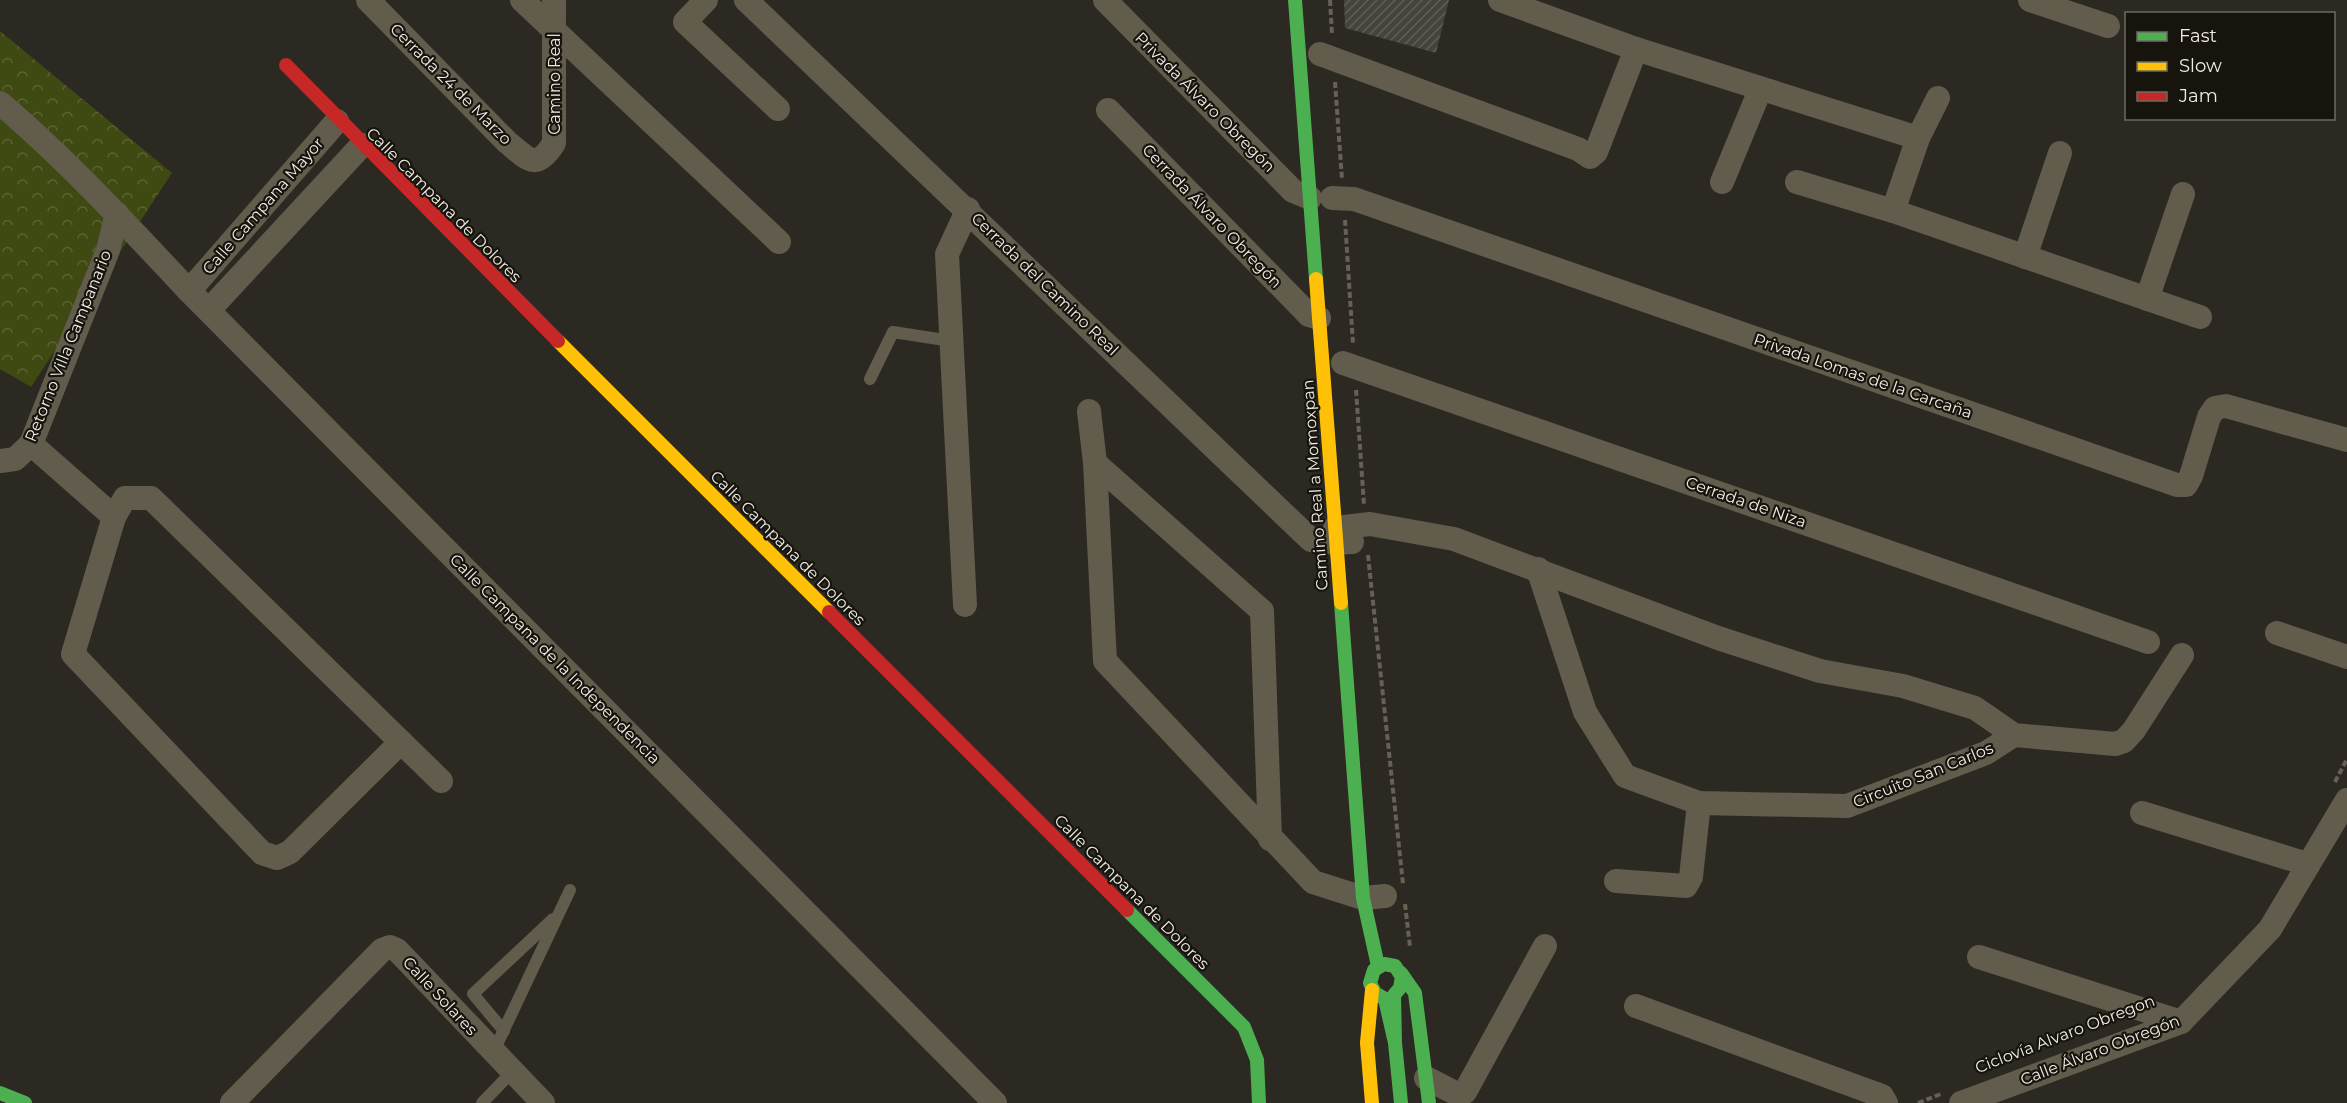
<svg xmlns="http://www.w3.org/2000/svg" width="2347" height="1103" font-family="Montserrat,sans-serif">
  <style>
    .forest { fill: url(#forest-crowns) }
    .building { fill: url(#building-hatch) }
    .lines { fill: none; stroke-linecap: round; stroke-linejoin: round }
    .path { stroke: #666156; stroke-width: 4; stroke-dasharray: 6 3; stroke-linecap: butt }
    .lane { stroke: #615c4c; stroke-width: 12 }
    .street { stroke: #615c4c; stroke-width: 24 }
    .fast { stroke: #4caf50; stroke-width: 14 }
    .slow { stroke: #ffc107; stroke-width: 14 }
    .jam { stroke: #c62828; stroke-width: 14 }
    .labels { text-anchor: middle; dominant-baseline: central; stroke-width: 4.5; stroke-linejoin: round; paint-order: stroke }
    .street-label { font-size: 16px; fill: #efece3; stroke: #16140d }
  </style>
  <defs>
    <pattern id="forest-crowns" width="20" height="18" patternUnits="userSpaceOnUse" patternTransform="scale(1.5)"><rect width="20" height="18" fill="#3f4912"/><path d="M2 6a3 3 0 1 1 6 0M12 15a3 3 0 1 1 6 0" fill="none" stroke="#5b6334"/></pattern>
    <pattern id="building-hatch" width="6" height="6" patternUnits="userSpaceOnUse" patternTransform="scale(1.5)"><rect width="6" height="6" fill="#46423c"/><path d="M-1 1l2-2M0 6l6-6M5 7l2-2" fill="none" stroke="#615d58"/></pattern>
  </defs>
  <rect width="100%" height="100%" fill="#2b2921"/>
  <!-- forest -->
  <path class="forest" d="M0 31 172 173 31 387 0 369Z"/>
  <!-- building -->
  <path class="building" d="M1344 0H1449L1436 53 1345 28Z"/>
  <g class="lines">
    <!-- path -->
    <g class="path">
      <path d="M1330 0 1332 35"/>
      <path d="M1335 82 1342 179"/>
      <path d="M1345 220 1353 344"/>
      <path d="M1356 390 1364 505"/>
      <path d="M1368 555 1403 884"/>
      <path d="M2335 782 2347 759"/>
      <path d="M1405 904 1410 947"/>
      <path d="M1918 1103 1941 1094"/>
    </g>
    <!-- lane -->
    <g class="lane">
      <path d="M870 379 893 332 951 341"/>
      <path d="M504 1031 473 994 553 919"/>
      <path d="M493 1053 570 890"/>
      <path d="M482 1103 512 1072"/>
    </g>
    <!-- street -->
    <g class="street">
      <path d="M368 0 507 142C528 159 536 172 554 143V0"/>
      <path d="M522 0 779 242"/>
      <path d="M706 0 685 22 778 109"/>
      <path d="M746 0 1311 540 1336 543 1352 542"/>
      <path d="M1105 0 1293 191 1310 198"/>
      <path d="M1500 0 1636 49 1918 138"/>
      <path d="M2030 0 2108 26"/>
      <path d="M1320 54 1578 149 1590 157 1596 152 1636 49"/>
      <path d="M0 103C68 161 128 226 189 291L995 1103"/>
      <path d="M1108 110 1309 315 1319 318"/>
      <path d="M1722 182 1760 90"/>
      <path d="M1797 182 1893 211 2200 317"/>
      <path d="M1332 198 1354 199 2177 485H2186L2191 476 2209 417 2215 408 2226 406 2347 440"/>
      <path d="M1893 211 1918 138 1938 98"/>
      <path d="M2025 257 2060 153"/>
      <path d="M189 291 337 121"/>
      <path d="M2147 299 2183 194"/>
      <path d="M209 310 362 145"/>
      <path d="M1343 363 2148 642"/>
      <path d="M1089 411 1095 463 1105 661 1313 882 1363 898 1385 896"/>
      <path d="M31 444 114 517 125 498H151L441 781"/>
      <path d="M0 461 15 459 31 444 108 250 117 214"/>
      <path d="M1095 463 1262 611 1270 839"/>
      <path d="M114 517 73 654 262 853 277 858 290 852 401 742"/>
      <path d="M1335 528 1370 524 1454 539 1718 638 1820 671 1903 686 1975 708 2014 735 2115 744 2124 741 2134 730 2182 655"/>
      <path d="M1538 569 1585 712 1625 776 1699 803 1847 806 1986 753 2014 735"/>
      <path d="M965 605 947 254 968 209"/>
      <path d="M2277 633 2347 657"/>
      <path d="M2142 813 2307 864"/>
      <path d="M1616 881 1686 886 1691 877 1699 803"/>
      <path d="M1979 957 2181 1022"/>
      <path d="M1636 1006 1882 1096 1886 1103"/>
      <path d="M1426 1078 1457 1094 1465 1092 1545 946"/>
      <path d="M232 1103 382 950 390 947 397 950 543 1103"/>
      <path d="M1961 1103 2181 1022 2270 929 2347 800"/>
    </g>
    <!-- fast -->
    <g class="fast">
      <path d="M1295 0 1316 279"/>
      <path d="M1341 603 1363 898 1378 966"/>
      <path d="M1127 910 1244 1027 1257 1060 1259 1103"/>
      <path d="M1401 973 1415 993 1429 1103"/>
      <path d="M1395 1043 1385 999 1375 993 1370 983 1374 970 1384 964 1395 966 1402 977 1400 988 1394 995 1395 1043 1401 1103"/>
      <path d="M0 1093 25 1103"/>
    </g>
    <!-- slow -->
    <g class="slow">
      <path d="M1316 279 1341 603"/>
      <path d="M558 341 829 612"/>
      <path d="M1372 990 1367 1043 1372 1103"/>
    </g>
    <!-- jam -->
    <g class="jam">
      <path d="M286 65 558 341"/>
      <path d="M829 612 1127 910"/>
    </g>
  </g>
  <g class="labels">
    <!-- street labels -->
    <g class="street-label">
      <text transform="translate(451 84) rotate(45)">Cerrada 24 de Marzo</text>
      <text transform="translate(554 84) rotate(-90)">Camino Real</text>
      <text transform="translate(1205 102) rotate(45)">Privada Álvaro Obregón</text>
      <text transform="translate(444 205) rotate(45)">Calle Campana de Dolores</text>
      <text transform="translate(263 206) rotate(-49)">Calle Campana Mayor</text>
      <text transform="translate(1212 216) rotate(46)">Cerrada Álvaro Obregón</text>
      <text transform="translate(1045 284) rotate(44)">Cerrada del Camino Real</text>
      <text transform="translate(68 346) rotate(-68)">Retorno Villa Campanario</text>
      <text transform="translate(1863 376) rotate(19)">Privada Lomas de la Carcaña</text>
      <text transform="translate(1315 485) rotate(-94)">Camino Real a Momoxpan</text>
      <text transform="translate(1746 502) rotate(19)">Cerrada de Niza</text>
      <text transform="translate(788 548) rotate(45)">Calle Campana de Dolores</text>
      <text transform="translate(555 659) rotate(45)">Calle Campana de la Independencia</text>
      <text transform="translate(1923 775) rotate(-22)">Circuito San Carlos</text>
      <text transform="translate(1132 892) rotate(45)">Calle Campana de Dolores</text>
      <text transform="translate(440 996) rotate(47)">Calle Solares</text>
      <text transform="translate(2065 1034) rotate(-21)">Ciclovía Alvaro Obregon</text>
      <text transform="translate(2100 1050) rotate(-21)">Calle Álvaro Obregón</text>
    </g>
  </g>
  <!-- legend -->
  <rect x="2125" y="12" width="210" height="108" fill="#16140d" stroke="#6d6a63" stroke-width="1.5"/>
  <rect x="2137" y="32" width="30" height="9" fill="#4caf50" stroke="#6d6a63" stroke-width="1.5"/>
  <text x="2179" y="42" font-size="18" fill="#efece3">Fast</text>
  <rect x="2137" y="62" width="30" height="9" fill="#ffc107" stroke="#6d6a63" stroke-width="1.5"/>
  <text x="2179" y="72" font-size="18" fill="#efece3">Slow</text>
  <rect x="2137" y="92" width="30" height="9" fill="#c62828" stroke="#6d6a63" stroke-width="1.5"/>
  <text x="2179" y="102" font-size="18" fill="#efece3">Jam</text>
</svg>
